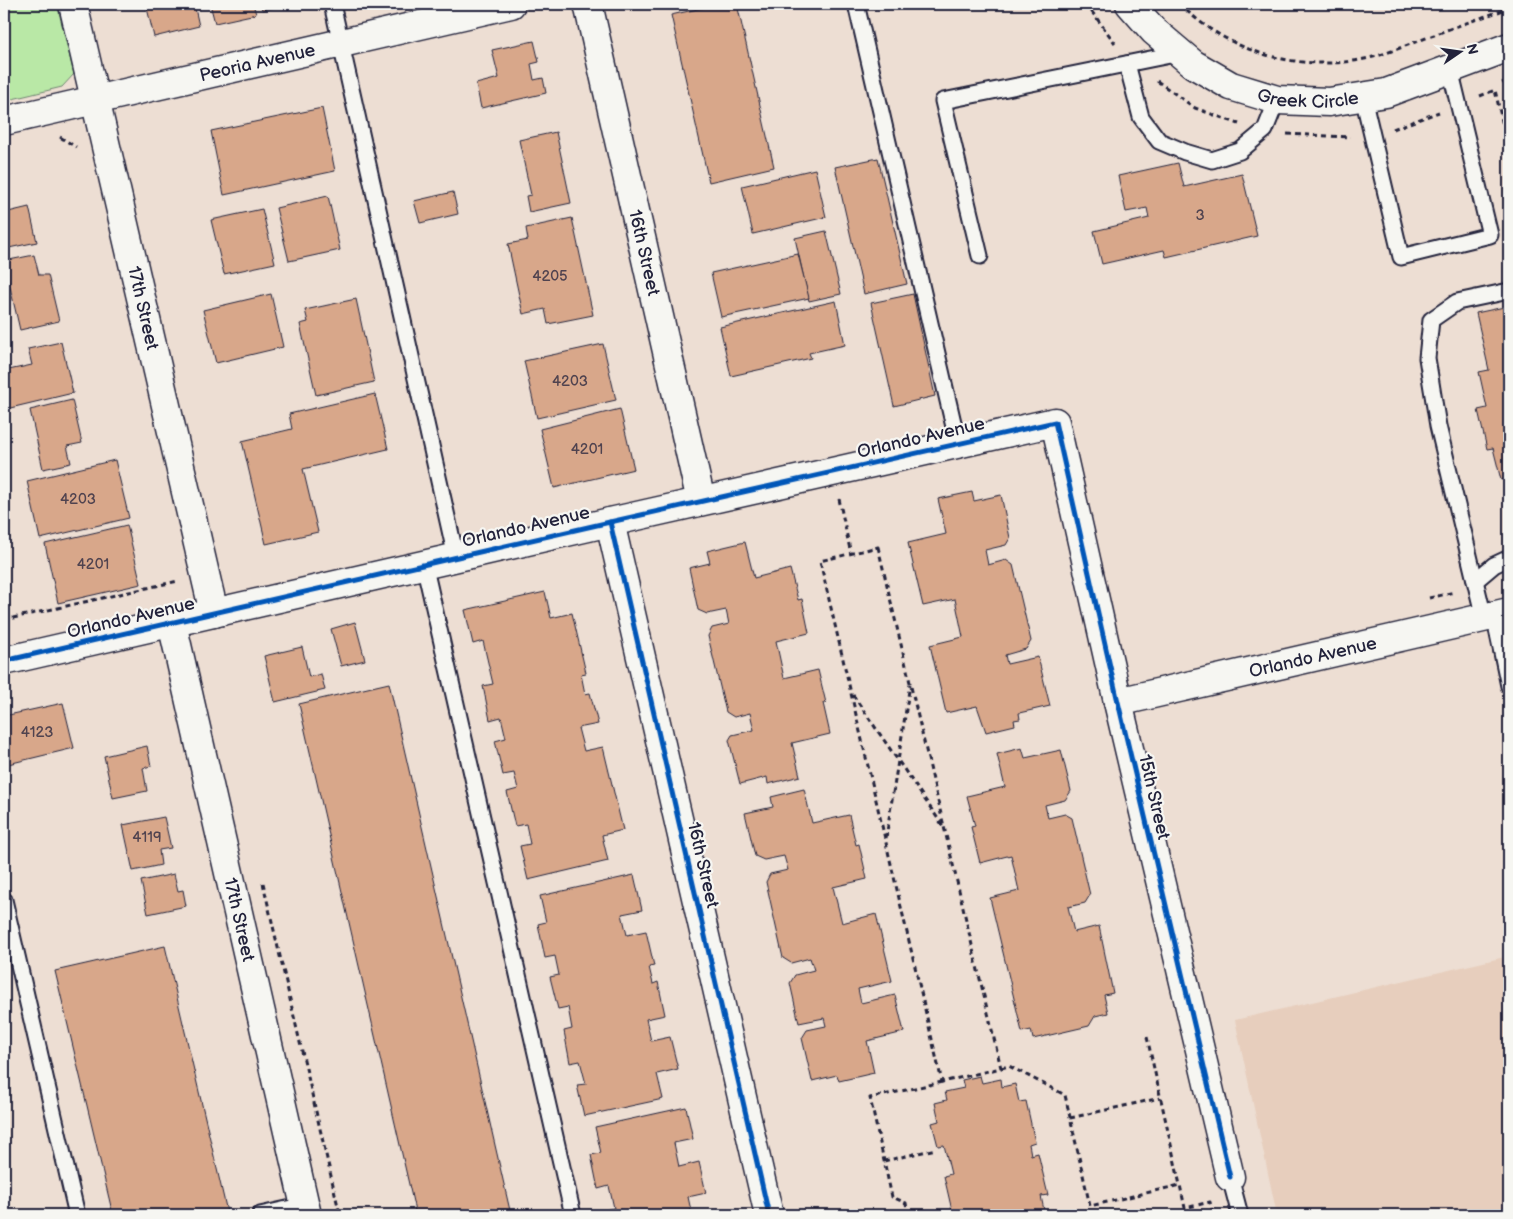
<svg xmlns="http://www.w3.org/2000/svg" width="1513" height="1219" font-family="'Balsamiq Sans',sans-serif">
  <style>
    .built { fill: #e7cebd }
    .green { fill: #b9e8a6; stroke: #6e8570 }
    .building { fill: #d8a78a; stroke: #22223b }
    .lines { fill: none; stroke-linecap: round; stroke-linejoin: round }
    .service-casing { stroke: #22223b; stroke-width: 19 }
    .minor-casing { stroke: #22223b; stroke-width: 31 }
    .path { stroke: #22223b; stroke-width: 3; stroke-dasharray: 5 4; stroke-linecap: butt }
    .service { stroke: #f6f6f2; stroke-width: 15 }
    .minor { stroke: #f6f6f2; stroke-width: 28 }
    .cycleway-casing { stroke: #f6f6f2; stroke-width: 8 }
    .cycleway { stroke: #0057b8; stroke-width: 5 }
    .labels { text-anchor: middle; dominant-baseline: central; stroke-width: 4.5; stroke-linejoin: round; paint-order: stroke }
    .number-label { font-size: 15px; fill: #50434f }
    .street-label { font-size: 18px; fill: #22223b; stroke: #f6f6f2 }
  </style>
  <rect width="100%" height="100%" fill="#edded3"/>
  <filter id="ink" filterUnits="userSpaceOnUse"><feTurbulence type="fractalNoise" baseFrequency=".02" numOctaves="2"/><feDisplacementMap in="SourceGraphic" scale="10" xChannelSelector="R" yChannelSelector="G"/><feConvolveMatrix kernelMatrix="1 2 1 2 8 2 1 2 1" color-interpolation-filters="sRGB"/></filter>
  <g filter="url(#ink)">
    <!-- built -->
    <path class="built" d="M1509 956V1215H1277L1235 1020Z"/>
    <!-- green -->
    <path class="green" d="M4 4H57L74 74 62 87 4 101Z"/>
    <!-- building -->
    <g class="building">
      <path d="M146 4H194L199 26 154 37Z"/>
      <path d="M210 4H253L256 14 215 23Z"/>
      <path d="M261 4H289L262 10Z"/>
      <path d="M720 4H737L774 167 709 182 671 15Z"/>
      <path d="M534 41 539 62 531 64 534 80 543 78 546 93 481 108 476 84 499 78 492 50Z"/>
      <path d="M322 108 335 171 224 195 211 131Z"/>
      <path d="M556 132 571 203 529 212 526 196 531 195 519 140Z"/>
      <path d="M878 158 907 284 864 294 835 167Z"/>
      <path d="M1178 163 1184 187 1242 174 1257 236 1166 257 1164 250 1102 264 1094 231 1149 218 1147 208 1126 212 1118 176Z"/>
      <path d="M815 169 826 217 753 234 742 186Z"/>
      <path d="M453 192 458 214 420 223 414 201Z"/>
      <path d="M328 196 340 250 289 261 276 208Z"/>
      <path d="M29 207 37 242 4 249V213Z"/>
      <path d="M262 209 275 263 224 274 211 220Z"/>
      <path d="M572 218 593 315 548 324 545 309 523 314 508 244 528 240 526 228Z"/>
      <path d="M826 231 841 294 809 301 795 238Z"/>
      <path d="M798 254 809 298 721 317 711 273Z"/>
      <path d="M34 255 39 275H48L59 321 20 330 4 261Z"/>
      <path d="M271 294 283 347 216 363 203 310Z"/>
      <path d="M913 294 935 396 894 406 871 303Z"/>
      <path d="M356 299 374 382 316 395 300 324 308 322 305 310Z"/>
      <path d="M836 301 845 345 809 353 811 358 731 376 720 327Z"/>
      <path d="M1509 306V481V478L1501 480 1493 448 1487 449 1478 410 1487 408 1479 372 1489 370 1476 313Z"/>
      <path d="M61 342 73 393 6 409 4 398V371L32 365 28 349Z"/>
      <path d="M603 344 616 400 537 418 524 361Z"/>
      <path d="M375 394 388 449 303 469 318 532 266 544 242 441 292 429 289 414Z"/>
      <path d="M72 400 82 443 67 446 71 463 43 469 30 410Z"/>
      <path d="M620 409 634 469 554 488 540 429Z"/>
      <path d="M115 460 129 518 40 539 27 481Z"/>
      <path d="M972 492 974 501 1001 495 1010 538 1006 545 985 550 988 565 1006 560 1013 565 1031 641 1026 649 1005 655 1007 664 1038 657 1050 706 1019 713 1020 719 1014 720 1015 725 986 732 977 706 946 713 930 645 963 637 955 599 923 606 908 543 946 534 938 499Z"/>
      <path d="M127 525 141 584 58 603 45 544Z"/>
      <path d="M745 542 754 578 790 569 798 600 802 599 809 633 776 641 784 678 818 670 826 703H823L830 734 792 743 800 776 768 784 767 777 740 784 729 740 732 735 754 730 750 713 734 717 726 712 708 636 712 628 729 624 726 610 707 614 698 610 689 568 710 563 707 551Z"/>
      <path d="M545 592 551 618 572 613 586 673 581 674 585 694 590 693 598 724 578 728 584 751 603 747 623 830 602 835 608 861 528 880 520 846 530 844 526 824 515 826 507 792 518 789 514 773 503 775 495 741 506 738 501 717 490 720 483 686 493 684 483 641 473 644 465 610Z"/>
      <path d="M355 622 365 660 341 666 331 629Z"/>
      <path d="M302 647 309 677 321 674 325 690 275 702 264 656Z"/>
      <path d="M389 683 511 1215H416L299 704Z"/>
      <path d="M63 703 74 748 4 765V716Z"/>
      <path d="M147 746 151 766 143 768 147 791 113 798 104 756Z"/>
      <path d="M1022 748 1025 758 1061 750 1071 791 1065 800 1045 805 1048 818 1065 814 1072 818 1090 895 1085 903 1068 907 1074 932 1099 926 1113 993 1104 995 1108 1013 1095 1016 1089 1026 1033 1039 1031 1030 1022 1032 990 898 1019 891 1011 855 980 863 971 827 975 826 967 796 1005 787 997 754Z"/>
      <path d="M804 789 812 823 849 815 856 845 859 844 867 879 833 887 842 923 876 914 892 981 858 989 861 1003 895 995 904 1032 867 1041 874 1073 839 1081 837 1075 812 1081 802 1038 807 1030 826 1026 824 1018 799 1023 790 983 795 975 814 970 810 958 791 963 783 958 766 882 770 874 788 870 784 856 764 860 755 856 745 813 773 807 771 797Z"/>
      <path d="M164 817 171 848 159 850 161 865 133 871 123 825Z"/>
      <path d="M174 874 178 891 183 890 186 906 148 914 141 881Z"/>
      <path d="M634 875 642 910 622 914 627 935 646 931 654 966 649 967 653 984 658 982 665 1015 646 1019 651 1041 670 1037 678 1069 657 1074 663 1099 584 1116 577 1085 586 1084 580 1061 570 1063 564 1031 572 1029 568 1007 558 1009 550 977 559 975 555 956 545 958 538 924 546 922 540 896Z"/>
      <path d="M165 946 227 1212 213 1215H113L55 971Z"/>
      <path d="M980 1076 982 1083 1001 1079 1002 1087 1015 1084 1019 1102 1026 1101 1035 1142 1029 1144 1031 1155 1038 1153 1048 1195 1041 1196 1045 1215H953L944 1176 951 1174 944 1145 938 1146 932 1123 939 1121 935 1103 947 1100 945 1092 964 1088 962 1080Z"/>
      <path d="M686 1107 693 1139 674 1143 679 1167 699 1162 706 1193 688 1197 692 1215H605L604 1210 614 1208 609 1186 598 1189 591 1155 601 1153 595 1127Z"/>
    </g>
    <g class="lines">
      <defs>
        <g id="service">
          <path d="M332 4 456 557"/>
          <path d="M856 4 958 444"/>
          <path d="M1127 64 1141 117 1159 141 1185 152 1212 160 1240 151 1265 130 1277 100"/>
          <path d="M1363 97 1401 257 1490 235 1450 69"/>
          <path d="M980 256 943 101 1180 53"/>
          <path d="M424 564 573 1215"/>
          <path d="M1475 581 1494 565 1509 558"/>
          <path d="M1494 615 1509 686"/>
          <path d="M1484 618 1438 426 1427 358 1431 320 1457 302 1509 291"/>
          <path d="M4 900 77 1215"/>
          <path d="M1230 1177 1240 1215"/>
          <path d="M260 1215 305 1205"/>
        </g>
        <g id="minor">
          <path id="s1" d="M73 4 214 613"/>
          <path id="s2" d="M588 4 701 501"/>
          <path id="s3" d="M1130 4 1154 31 1193 64 1231 86 1277 100 1329 102 1386 93 1509 47"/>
          <path id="s4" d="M4 121 511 4"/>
          <path d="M610 522 769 1215"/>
          <path id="s5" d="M172 623 307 1215"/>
          <path d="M4 661 610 522 1055 422 1118 702 1230 1177"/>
          <path id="s6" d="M1118 702 1509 612"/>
        </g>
      </defs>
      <!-- service casing -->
      <use href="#service" class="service-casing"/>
      <!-- minor casing -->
      <use href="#minor" class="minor-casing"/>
      <!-- path -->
      <g class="path">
        <path d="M1086 4 1115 43"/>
        <path d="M1180 4C1230 55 1307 75 1377 56 1396 50 1415 42 1434 35 1459 25 1484 17 1509 8"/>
        <path d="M1157 81 1195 108 1239 124"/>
        <path d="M1502 83 1509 80"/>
        <path d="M1480 96 1495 90 1509 152"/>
        <path d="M1393 129 1439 112"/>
        <path d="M1287 134 1350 137"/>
        <path d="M60 137 76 147"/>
        <path d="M839 499 851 554"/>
        <path d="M878 547 1001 1068 942 1082 820 561Z"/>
        <path d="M1429 598 1455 592"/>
        <path d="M4 620 178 581"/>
        <path d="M853 695 943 826"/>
        <path d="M886 838 910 684"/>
        <path d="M263 883 340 1215"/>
        <path d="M1147 1037 1180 1185"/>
        <path d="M1001 1068 1009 1066 1065 1095 1090 1206 1180 1185 1185 1208 1210 1202 1213 1215"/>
        <path d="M1070 1118 1160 1098"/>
        <path d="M884 1161 936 1149"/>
        <path d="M908 1215 906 1203 892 1197 870 1098 942 1082"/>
      </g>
      <!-- service -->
      <use href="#service" class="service"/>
      <!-- minor -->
      <use href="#minor" class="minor"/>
      <defs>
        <g id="cycleway">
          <path d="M610 522 769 1215"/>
          <path d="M4 661 610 522 1055 422 1118 702 1230 1177"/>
        </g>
      </defs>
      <!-- cycleway casing -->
      <use href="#cycleway" class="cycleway-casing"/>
      <!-- cycleway -->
      <use href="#cycleway" class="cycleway"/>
    </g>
  </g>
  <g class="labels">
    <!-- number labels -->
    <g class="number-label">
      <text x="1200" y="215">3</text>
      <text x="550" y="276">4205</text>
      <text x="570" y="381">4203</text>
      <text x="587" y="449">4201</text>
      <text x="78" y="499">4203</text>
      <text x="93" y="564">4201</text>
      <text x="37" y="732">4123</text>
      <text x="147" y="837">4119</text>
    </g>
    <!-- street labels -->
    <g class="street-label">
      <text stroke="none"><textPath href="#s4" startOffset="260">Peoria Avenue</textPath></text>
      <text stroke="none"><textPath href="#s3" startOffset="210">Greek Circle</textPath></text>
      <text stroke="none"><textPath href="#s2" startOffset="255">16th Street</textPath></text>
      <text stroke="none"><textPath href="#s1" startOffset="312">17th Street</textPath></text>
      <text transform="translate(921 438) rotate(-13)">Orlando Avenue</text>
      <text transform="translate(526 527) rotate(-13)">Orlando Avenue</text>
      <text transform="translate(131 618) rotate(-13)">Orlando Avenue</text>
      <text stroke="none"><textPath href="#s6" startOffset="200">Orlando Avenue</textPath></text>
      <text transform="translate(1154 797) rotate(77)">15th Street</text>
      <text transform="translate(703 865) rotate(77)">16th Street</text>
      <text stroke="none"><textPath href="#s5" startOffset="304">17th Street</textPath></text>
    </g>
  </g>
  <!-- margin -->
  <rect width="1513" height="1219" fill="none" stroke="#f6f6f2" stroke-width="20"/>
  <rect x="10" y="10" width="1493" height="1199" fill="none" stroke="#22223b" stroke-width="2" filter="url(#ink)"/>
  <!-- north arrow -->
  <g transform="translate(1460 52) rotate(77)" stroke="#f6f6f2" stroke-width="4" paint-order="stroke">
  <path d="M0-4L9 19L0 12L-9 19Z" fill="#22223b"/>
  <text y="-8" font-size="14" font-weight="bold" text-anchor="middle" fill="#22223b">N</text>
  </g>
</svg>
